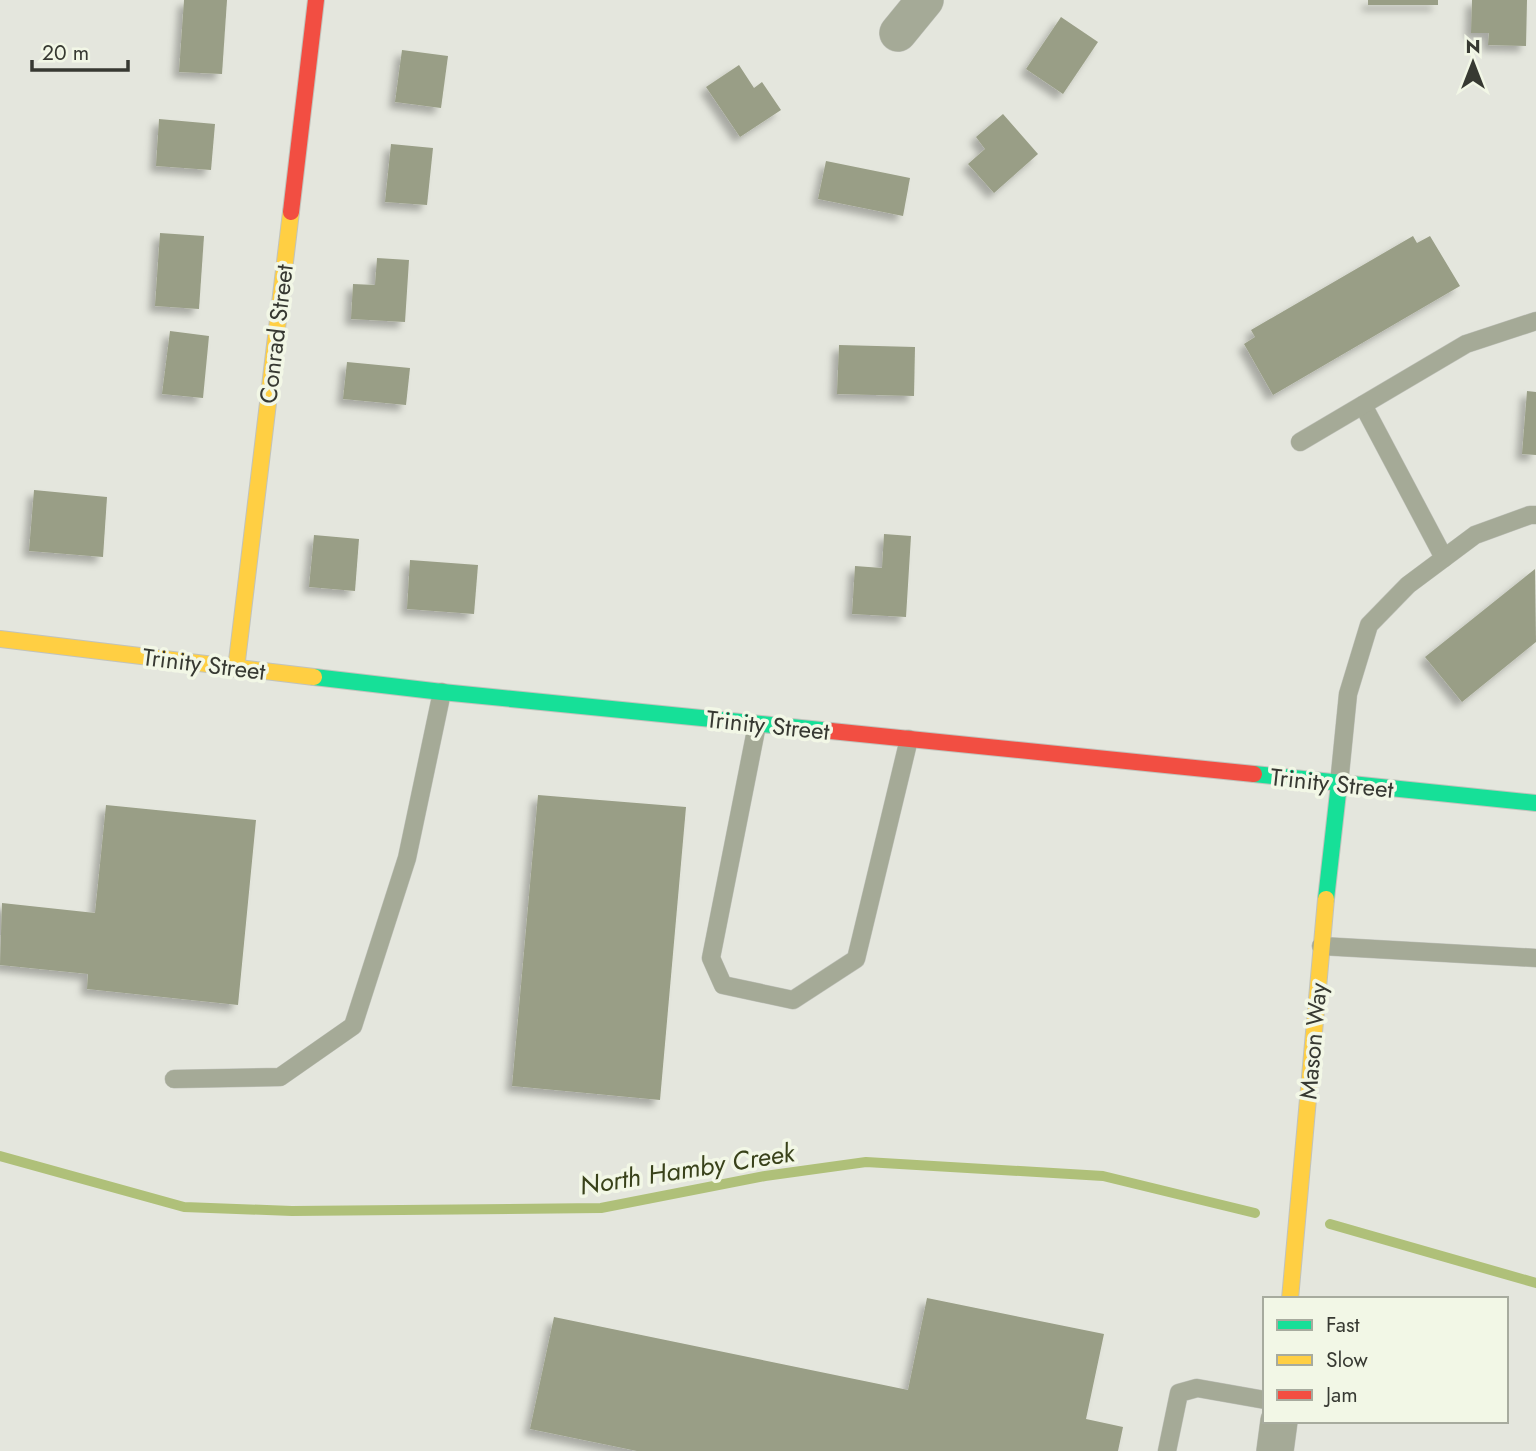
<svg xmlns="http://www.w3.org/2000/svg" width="1536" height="1451" font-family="Jost,sans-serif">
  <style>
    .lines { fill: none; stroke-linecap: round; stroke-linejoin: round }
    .stream { stroke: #afc079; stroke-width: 10 }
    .building { fill: #999e86; filter: url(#shadow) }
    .lane-casing { stroke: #c1c3bc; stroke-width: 19 }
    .street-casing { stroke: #c1c3bc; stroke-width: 38 }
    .fast-casing { stroke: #c1c3bc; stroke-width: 18 }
    .slow-casing { stroke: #c1c3bc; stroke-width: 18 }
    .jam-casing { stroke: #c1c3bc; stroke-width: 18 }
    .lane { stroke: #a5aa97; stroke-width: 18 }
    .street { stroke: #a5aa97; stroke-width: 37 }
    .fast { stroke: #16e098; stroke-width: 16 }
    .slow { stroke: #ffcf43; stroke-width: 16 }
    .jam { stroke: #f24e42; stroke-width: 16 }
    .labels { text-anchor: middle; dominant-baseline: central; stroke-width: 7; stroke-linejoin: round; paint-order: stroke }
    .street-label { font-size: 24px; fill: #373932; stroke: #f2f7e6 }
    .water-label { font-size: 26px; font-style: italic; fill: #39421a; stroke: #f2f7e6 }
  </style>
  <defs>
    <filter id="shadow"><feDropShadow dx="-6" dy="6" stdDeviation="3.5" flood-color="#0004"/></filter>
  </defs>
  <rect width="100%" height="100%" fill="#e4e6dd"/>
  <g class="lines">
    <!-- stream -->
    <g class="stream">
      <path d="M0 1156 184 1207 292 1211 601 1208 765 1176 866 1162 1103 1176 1255 1213"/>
      <path d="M1330 1224 1536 1283"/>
    </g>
  </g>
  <!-- building -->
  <g class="building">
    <path d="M184 0H227L222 74 179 72Z"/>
    <rect x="1368" y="0" width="70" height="5"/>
    <path d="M1472 0H1527L1526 46 1488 45 1489 33H1471Z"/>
    <path d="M1061 17 1098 42 1063 94 1026 69Z"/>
    <path d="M402 50 448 56 441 108 395 102Z"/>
    <path d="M739 65 754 88 762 82 781 110 740 137 706 87Z"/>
    <path d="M1003 114 1038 154 994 193 968 164 985 149 976 137Z"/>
    <path d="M159 119 215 124 211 170 156 166Z"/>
    <path d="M391 144 433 148 427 205 385 202Z"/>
    <path d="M826 161 910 178 903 216 818 199Z"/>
    <path d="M160 233 204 236 199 309 155 306Z"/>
    <path d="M1413 236 1417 243 1430 236 1460 286 1273 395 1244 344 1255 337 1251 330Z"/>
    <path d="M377 258 409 260 405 322 351 319 353 284 375 285Z"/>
    <path d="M170 331 209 336 203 398 162 394Z"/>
    <path d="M839 345 915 347 914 396 837 394Z"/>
    <path d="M347 362 410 368 406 405 343 399Z"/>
    <path d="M1527 391 1536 392V455L1522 454Z"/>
    <path d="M34 490 107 497 103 557 29 551Z"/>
    <path d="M884 534 911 536 906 617 852 614 855 566 882 568Z"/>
    <path d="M314 535 359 539 355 591 309 587Z"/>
    <path d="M410 560 478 565 474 614 407 609Z"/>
    <path d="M1535 569 1536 642 1462 702 1425 657Z"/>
    <path d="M538 795 686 807 660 1100 512 1086Z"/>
    <path d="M106 805 256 820 238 1005 87 989 88 974 0 965 2 903 95 913Z"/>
    <path d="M927 1298 1104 1334 1086 1419 1123 1427 1118 1451H637L530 1429 554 1317 908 1390Z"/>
  </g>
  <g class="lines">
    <defs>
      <g id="lane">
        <path d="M1363 405 1444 558"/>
        <path d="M1300 442 1466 344 1536 321"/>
        <path d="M757 725 711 958 723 985 793 1000 856 959 909 739"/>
        <path d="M1339 784 1348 694 1369 625 1408 585 1475 535 1530 515H1536"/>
        <path d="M1321 946 1536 958"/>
        <path d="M174 1079 280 1077 353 1026 407 858 442 692"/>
        <path d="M1167 1451 1179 1393 1197 1388 1265 1400"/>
      </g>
      <g id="street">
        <path d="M898 33 925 0"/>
        <path d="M1275 1451 1279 1421"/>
      </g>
      <g id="fast">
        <path d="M314 677 442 692 831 731"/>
        <path d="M1254 774 1536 803"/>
        <path d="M1326 899 1339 784"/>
      </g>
      <g id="slow">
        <path d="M0 639 314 677"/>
        <path d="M236 669 291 212"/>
        <path d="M1290 1299 1326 899"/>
      </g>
      <g id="jam">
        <path d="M291 212 316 0"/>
        <path d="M831 731 1254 774"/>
      </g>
    </defs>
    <!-- lane casing -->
    <use href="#lane" class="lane-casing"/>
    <!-- street casing -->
    <use href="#street" class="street-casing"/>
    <!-- fast casing -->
    <use href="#fast" class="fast-casing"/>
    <!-- slow casing -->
    <use href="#slow" class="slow-casing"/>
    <!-- jam casing -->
    <use href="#jam" class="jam-casing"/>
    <!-- lane -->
    <use href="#lane" class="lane"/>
    <!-- street -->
    <use href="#street" class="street"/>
    <!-- fast -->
    <use href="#fast" class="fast"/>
    <!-- slow -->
    <use href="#slow" class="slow"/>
    <!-- jam -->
    <use href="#jam" class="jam"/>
  </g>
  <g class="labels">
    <!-- street labels -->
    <g class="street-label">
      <text transform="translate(276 334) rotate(-83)">Conrad Street</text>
      <text transform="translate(204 664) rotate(7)">Trinity Street</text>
      <text transform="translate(768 725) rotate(6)">Trinity Street</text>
      <text transform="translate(1332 783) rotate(6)">Trinity Street</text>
      <text transform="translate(1313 1041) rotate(-85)">Mason Way</text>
    </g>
    <!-- water labels -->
    <g class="water-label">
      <text transform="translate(687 1169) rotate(-9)">North Hamby Creek</text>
    </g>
  </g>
  <!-- legend -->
  <rect x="1263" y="1297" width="245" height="126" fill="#f2f7e6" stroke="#a7ab9e" stroke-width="2"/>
  <rect x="1277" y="1320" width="35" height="10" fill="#16e098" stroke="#a7ab9e" stroke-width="2"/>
  <text x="1326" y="1332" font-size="21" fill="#373932">Fast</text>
  <rect x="1277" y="1355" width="35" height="10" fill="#ffcf43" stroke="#a7ab9e" stroke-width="2"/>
  <text x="1326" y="1367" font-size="21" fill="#373932">Slow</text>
  <rect x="1277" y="1390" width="35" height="10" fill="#f24e42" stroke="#a7ab9e" stroke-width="2"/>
  <text x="1326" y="1402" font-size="21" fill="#373932">Jam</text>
  <!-- north arrow -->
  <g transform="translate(1473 63)" stroke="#f2f7e6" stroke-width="5" paint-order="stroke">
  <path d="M0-5L12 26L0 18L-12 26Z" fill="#373932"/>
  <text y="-10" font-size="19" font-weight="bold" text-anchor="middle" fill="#373932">N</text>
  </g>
  <!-- scale -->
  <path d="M32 60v10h96v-10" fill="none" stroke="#373932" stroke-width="3.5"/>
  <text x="42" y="60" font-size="21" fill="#373932" stroke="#f2f7e6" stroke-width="5" paint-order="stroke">20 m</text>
</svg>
